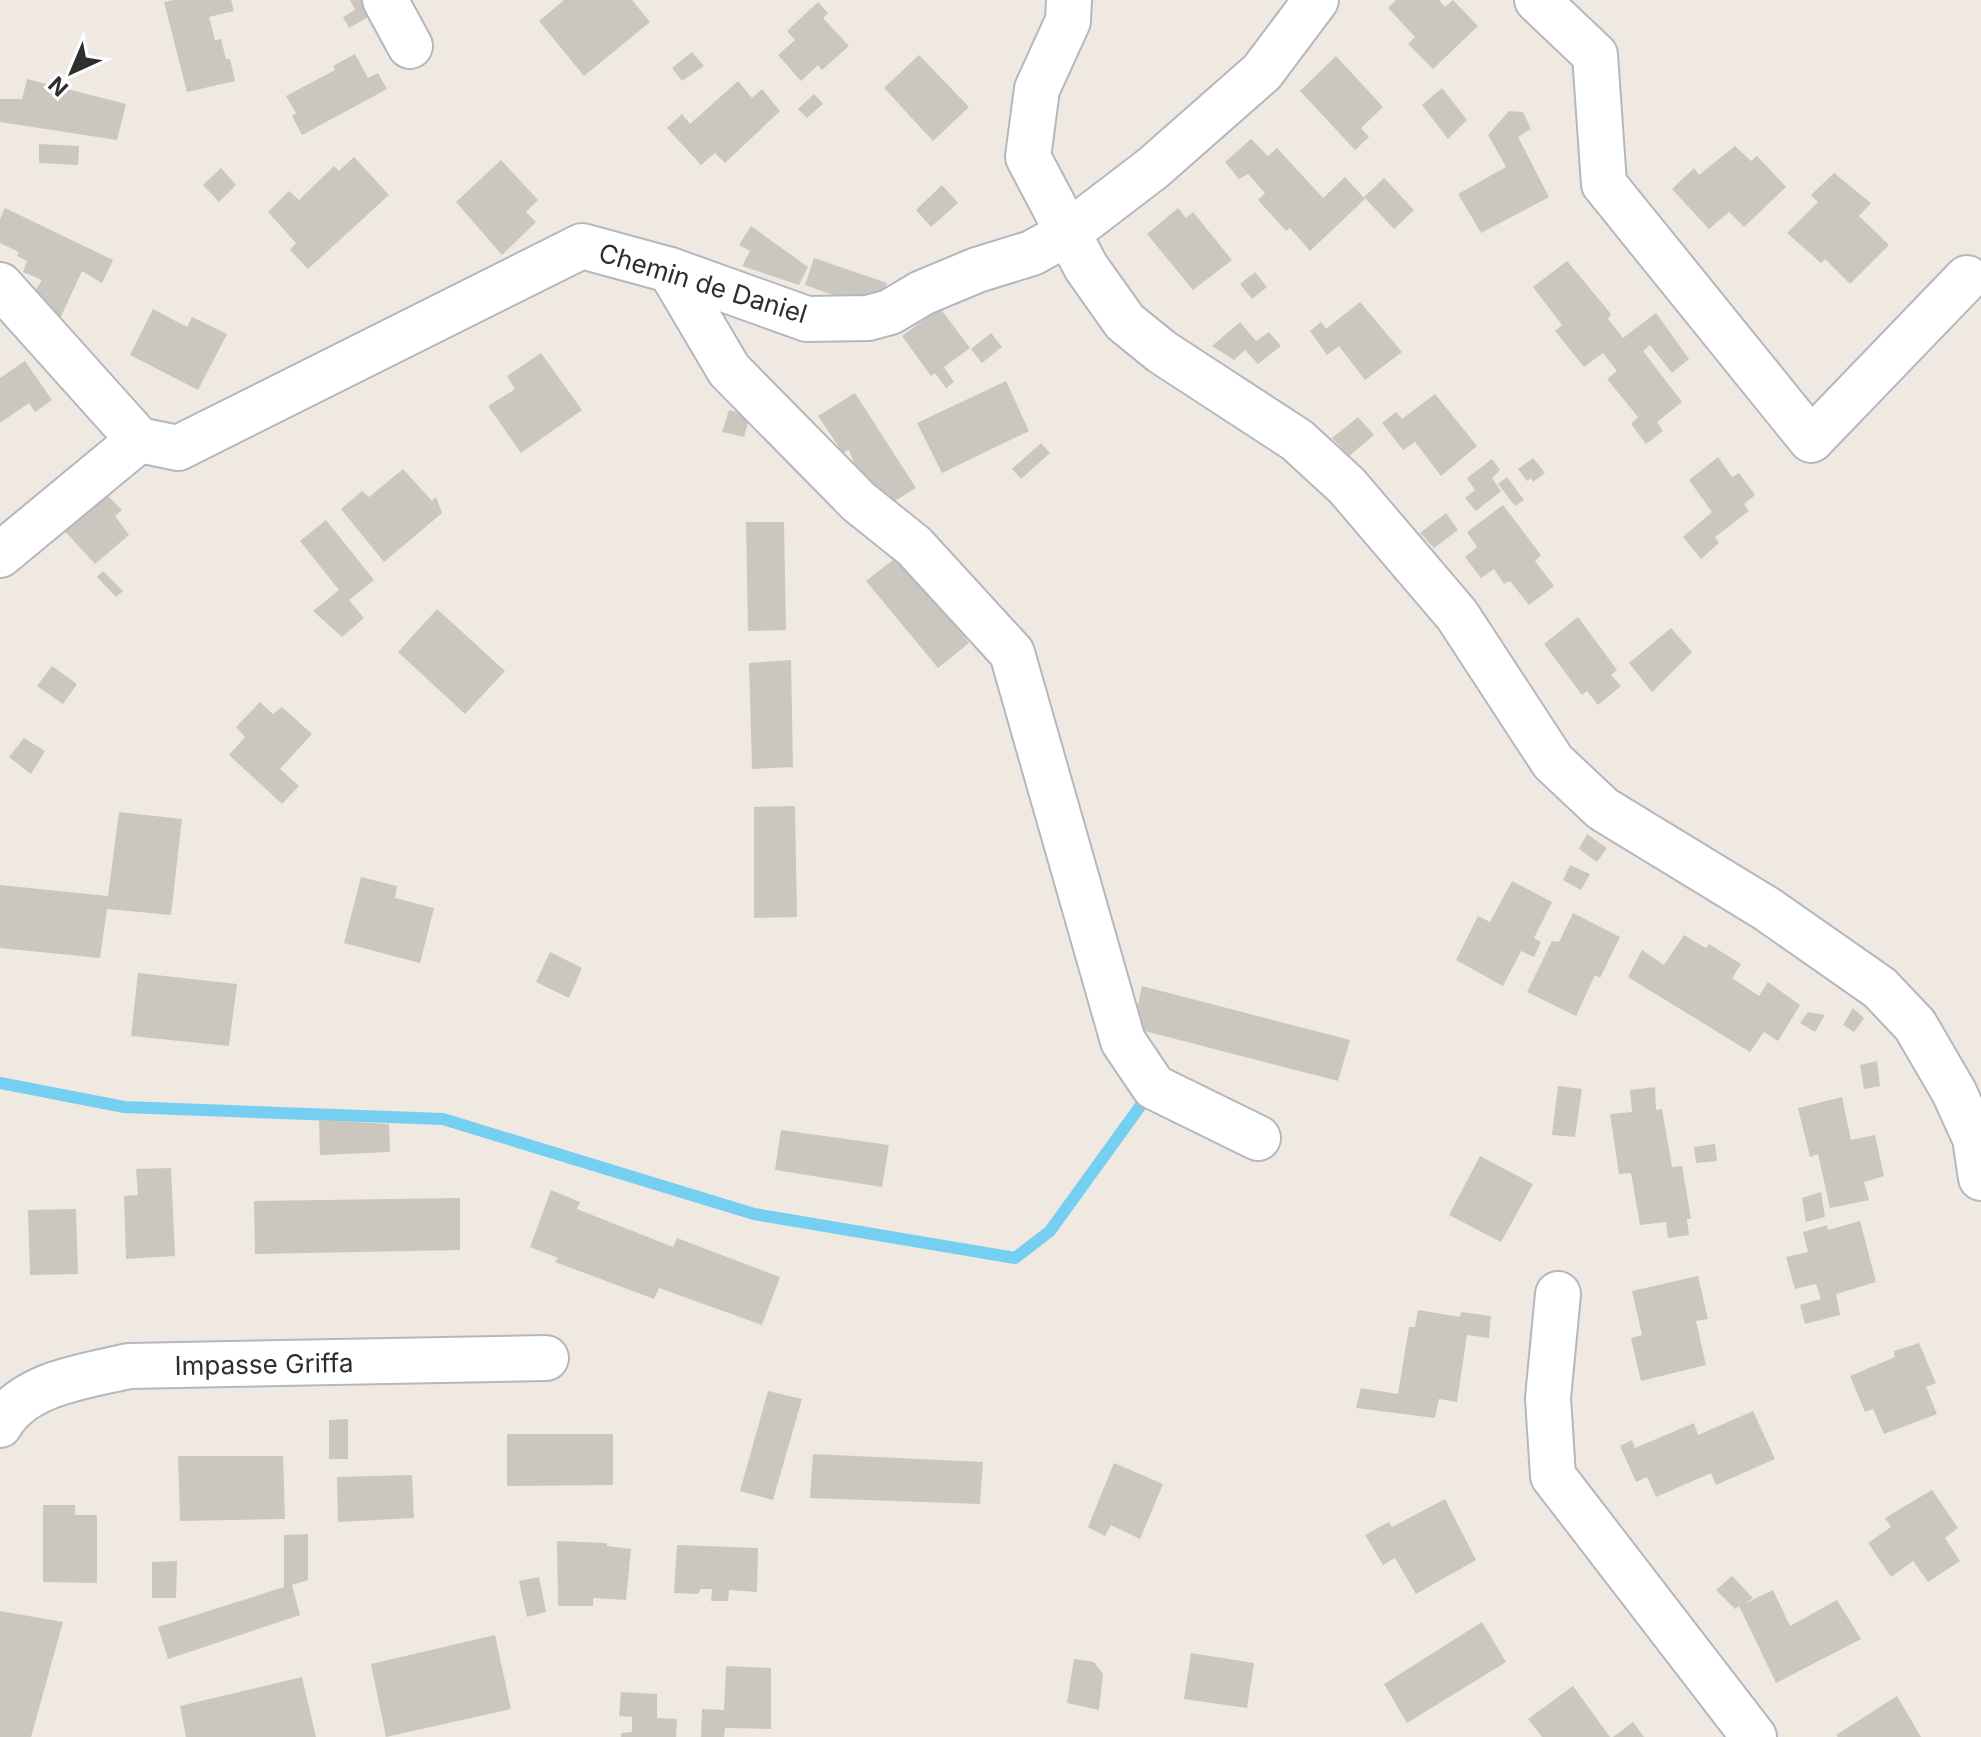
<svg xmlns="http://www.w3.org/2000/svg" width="1981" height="1737" font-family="Inter,sans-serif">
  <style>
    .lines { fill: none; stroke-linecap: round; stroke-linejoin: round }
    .stream { stroke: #75cff0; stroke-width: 12 }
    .building { fill: #cbc7bf }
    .minor-casing { stroke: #b4b7c1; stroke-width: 48 }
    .minor { stroke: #fff; stroke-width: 44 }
    .labels { text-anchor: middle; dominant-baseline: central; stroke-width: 6; stroke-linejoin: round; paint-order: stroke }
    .street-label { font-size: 26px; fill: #2e2e2e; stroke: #fff }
  </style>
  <rect width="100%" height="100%" fill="#efe9e1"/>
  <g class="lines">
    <!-- stream -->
    <path class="stream" d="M0 1083 124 1107 443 1119 754 1214 1015 1258 1050 1231 1149 1094"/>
  </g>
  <!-- building -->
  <g class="building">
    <path d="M173 0H231L234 11 209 17 215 40 221 39 226 59H230L235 81 187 92 164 2Z"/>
    <path d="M350 0H374L379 11 349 28 343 17 355 10Z"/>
    <path d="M564 0H632L650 22 584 76 539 21Z"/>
    <path d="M1396 0H1439L1445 7 1453 0 1478 26 1433 69 1408 44 1415 37 1388 8Z"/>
    <path d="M818 2 828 13 823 18 849 46 822 70 818 65 801 81 778 55 795 40 787 31Z"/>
    <path d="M692 52 704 66 682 81 672 68Z"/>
    <path d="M355 54 368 78 378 73 387 89 302 135 292 116 296 113 286 96 335 70 333 66Z"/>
    <path d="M919 55 969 107 933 141 884 88Z"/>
    <path d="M1336 56 1383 107 1361 128 1369 137 1355 150 1300 91Z"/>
    <path d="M27 79 126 104 117 140 0 122V99H22Z"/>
    <path d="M738 81 752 98 762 89 780 111 725 163 715 153 701 165 667 128 682 114 690 124Z"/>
    <path d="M1442 88 1467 120 1448 139 1422 105Z"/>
    <path d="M814 94 823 104 807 118 798 109Z"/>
    <path d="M1509 111 1523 112 1531 129 1518 137 1549 197 1481 233 1458 194 1506 167 1488 135Z"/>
    <path d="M1251 139 1268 156 1277 148 1323 198 1345 177 1365 199 1310 251 1290 228 1286 231 1258 200 1265 193 1248 174 1239 179 1225 162Z"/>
    <path d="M39 144 79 146 78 165 39 163Z"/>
    <path d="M1735 146 1751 161 1757 156 1786 187 1744 227 1729 212 1709 229 1672 189 1694 168 1699 175Z"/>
    <path d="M354 157 389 195 308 269 290 250 296 243 268 212 289 191 299 200 334 166 339 171Z"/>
    <path d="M501 160 538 200 526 212 536 222 502 255 456 202Z"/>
    <path d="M221 168 236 185 219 202 203 185Z"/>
    <path d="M1834 173 1871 203 1859 216 1889 245 1850 284 1825 259 1821 263 1787 233 1818 202 1811 195Z"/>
    <path d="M1384 178 1414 210 1394 229 1364 197Z"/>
    <path d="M942 185 958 203 931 227 916 210Z"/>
    <path d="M5 208 113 260 102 283 82 271 57 325 33 294 42 280 23 272 27 261 17 256 19 252 0 243V219Z"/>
    <path d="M1178 208 1186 218 1193 212 1232 260 1193 290 1147 234Z"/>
    <path d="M751 226 808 267 799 285 742 266 750 251 739 245Z"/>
    <path d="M814 258 887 283 878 305 864 306 805 285Z"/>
    <path d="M1567 261 1611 314 1608 319 1623 338 1656 313 1689 359 1672 373 1650 345 1643 351 1682 402 1657 422 1663 431 1646 444 1631 424 1638 417 1607 379 1617 371 1603 353 1584 367 1555 331 1562 325 1533 287Z"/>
    <path d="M1255 272 1267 287 1252 299 1240 284Z"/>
    <path d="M1360 302 1402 352 1365 380 1339 346 1327 355 1310 331 1321 322 1326 329Z"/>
    <path d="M940 308 970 348 944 367 954 382 946 388 935 373 931 376 902 336Z"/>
    <path d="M153 309 187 327 192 317 227 334 198 390 130 355Z"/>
    <path d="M1240 322 1256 341 1269 332 1281 346 1258 364 1245 350 1234 360 1212 346Z"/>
    <path d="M991 333 1002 347 982 363 971 349Z"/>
    <path d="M541 353 582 410 521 453 488 406 515 389 507 376Z"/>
    <path d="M25 361 52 400 35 412 29 403 0 423V378Z"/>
    <path d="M1006 381 1029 431 942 473 917 423Z"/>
    <path d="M855 393 916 488 883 508 856 469 849 450 843 453 818 416Z"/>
    <path d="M1435 394 1477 446 1441 476 1415 442 1403 450 1382 423 1396 412 1402 419Z"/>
    <path d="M729 410 750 416 744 437 722 432Z"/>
    <path d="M1358 417 1374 435 1349 456 1332 438Z"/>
    <path d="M1041 443 1050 453 1021 479 1012 469Z"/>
    <path d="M1718 457 1732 477 1739 473 1755 495 1744 504 1749 511 1715 537 1719 543 1701 559 1683 537 1712 512 1689 480Z"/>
    <path d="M1533 458 1545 473 1533 482 1531 478 1527 481 1518 469Z"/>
    <path d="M1492 459 1500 470 1492 478 1501 491 1476 511 1465 498 1475 490 1467 478Z"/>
    <path d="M403 469 432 501 436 497 442 513 384 562 341 509 362 491 369 497Z"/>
    <path d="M1507 477 1524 500 1515 506 1498 484Z"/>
    <path d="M105 493 122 510 115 516 129 535 95 564 62 528Z"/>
    <path d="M1503 505 1541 555 1535 561 1554 586 1529 605 1510 581 1504 584 1494 569 1481 578 1465 557 1477 547 1467 532Z"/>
    <path d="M1446 513 1458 530 1434 548 1420 533Z"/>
    <path d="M326 520 374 580 349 600 364 618 342 637 313 611 339 590 300 541Z"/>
    <path d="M746 522H784L786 630 748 631Z"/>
    <path d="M898 556 969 643 938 668 866 581Z"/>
    <path d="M103 571 123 591 116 597 97 577Z"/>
    <path d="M437 609 505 671 465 714 398 652Z"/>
    <path d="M1578 617 1617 670 1611 675 1621 686 1598 705 1587 691 1582 695 1544 644Z"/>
    <path d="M1671 628 1692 652 1652 692 1629 663Z"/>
    <path d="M791 660 793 767 752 769 749 663Z"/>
    <path d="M52 666 77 684 63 704 37 686Z"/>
    <path d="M260 702 273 714 282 707 312 734 280 769 299 786 282 804 229 755 245 737 236 727Z"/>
    <path d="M24 738 45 751 31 774 9 757Z"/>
    <path d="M795 806 797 917 754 918V807Z"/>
    <path d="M119 812 182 819 171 915 107 909 100 958 0 948V885L108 896Z"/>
    <path d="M1587 834 1607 848 1597 862 1579 849Z"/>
    <path d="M1570 865 1590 874 1581 890 1563 880Z"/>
    <path d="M361 877 397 886 395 898 434 908 420 963 344 943Z"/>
    <path d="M1512 881 1552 902 1534 938 1541 942 1534 957 1521 951 1503 986 1456 960 1478 916 1490 922Z"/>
    <path d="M1573 913 1620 937 1600 978 1595 975 1576 1016 1527 992 1552 941 1559 942Z"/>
    <path d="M1684 935 1706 948 1709 944 1741 964 1732 978 1759 996 1768 982 1800 1005 1778 1041 1764 1032 1750 1052 1628 977 1642 950 1664 965Z"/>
    <path d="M550 952 582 968 569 998 536 982Z"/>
    <path d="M138 973 237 984 229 1046 131 1036Z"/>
    <path d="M1142 986 1350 1040 1338 1081 1133 1028Z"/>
    <path d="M1853 1008 1864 1018 1854 1032 1843 1025Z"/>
    <path d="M1808 1012 1825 1015 1815 1032 1800 1023Z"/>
    <path d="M1877 1061 1880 1086 1864 1089 1860 1065Z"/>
    <path d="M1558 1086 1582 1089 1575 1137 1552 1135Z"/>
    <path d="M1655 1087 1656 1110 1662 1109 1672 1167 1682 1166 1691 1219H1687L1689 1235 1668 1238 1666 1222 1640 1225 1631 1173 1619 1174 1610 1114 1632 1112 1630 1090Z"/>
    <path d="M1842 1097 1851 1140 1875 1135 1884 1176 1864 1182 1869 1200 1830 1208 1818 1154 1810 1157 1798 1108Z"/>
    <path d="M319 1120 389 1124 390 1152 320 1155Z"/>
    <path d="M781 1130 889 1145 882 1187 775 1170Z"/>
    <path d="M1715 1144 1717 1161 1696 1163 1694 1147Z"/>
    <path d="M1480 1156 1533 1184 1501 1242 1449 1215Z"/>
    <path d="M171 1168 175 1256 126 1259 124 1196 138 1195 136 1169Z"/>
    <path d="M551 1190 580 1202 577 1209 673 1247 677 1238 780 1277 762 1325 659 1288 654 1299 555 1262 558 1258 530 1247Z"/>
    <path d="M1821 1192 1825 1217 1806 1222 1802 1198Z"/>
    <path d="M460 1198V1250L255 1254 254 1201Z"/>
    <path d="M76 1209 78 1274 30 1275 28 1210Z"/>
    <path d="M1860 1221 1876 1282 1836 1294 1840 1315 1805 1324 1800 1305 1821 1299 1816 1284 1795 1289 1786 1257 1808 1252 1803 1232 1827 1225 1828 1230Z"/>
    <path d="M1698 1276 1708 1319 1696 1321 1706 1365 1641 1381 1631 1338 1642 1335 1632 1291Z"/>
    <path d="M1418 1310 1460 1317 1461 1312 1491 1316 1489 1338 1467 1335 1457 1402 1439 1399 1435 1418 1356 1408 1361 1388 1398 1394 1409 1327H1415Z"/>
    <path d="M1919 1343 1936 1383 1926 1387 1937 1414 1884 1434 1873 1409 1865 1412 1850 1376 1895 1357 1894 1351Z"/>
    <path d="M768 1391 802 1399 773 1500 740 1491Z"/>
    <path d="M1753 1411 1775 1459 1716 1485 1711 1473 1656 1497 1647 1477 1636 1482 1620 1446 1632 1440 1635 1448 1694 1423 1698 1435Z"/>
    <path d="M348 1419V1459H329V1420Z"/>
    <path d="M507 1434H613V1485L507 1486Z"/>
    <path d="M813 1454 983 1462 980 1504 810 1498Z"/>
    <path d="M178 1456H283L285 1519 180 1521Z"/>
    <path d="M1114 1463 1163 1484 1140 1539 1111 1525 1105 1536 1088 1527Z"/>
    <path d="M412 1475 414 1518 338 1522 337 1477Z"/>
    <path d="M1932 1490 1958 1528 1945 1538 1960 1561 1928 1582 1913 1561 1891 1577 1868 1543 1891 1527 1885 1518Z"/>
    <path d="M1445 1499 1476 1560 1416 1594 1395 1558 1383 1565 1365 1535 1389 1522 1392 1527Z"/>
    <path d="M43 1505H75V1515H97V1583L43 1582Z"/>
    <path d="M308 1534V1580L292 1585 300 1615 168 1659 158 1627 284 1587V1535Z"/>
    <path d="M557 1541 607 1543V1546L631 1549 626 1600 593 1598V1606H558Z"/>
    <path d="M677 1545 758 1548 757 1592 729 1590 728 1601H711L712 1589H701L698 1594 674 1593Z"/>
    <path d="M177 1561 176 1598H152V1562Z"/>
    <path d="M1732 1576 1753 1598 1744 1604 1773 1590 1790 1626 1837 1600 1861 1639 1776 1683 1739 1606 1735 1609 1716 1590Z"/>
    <path d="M539 1577 546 1612 527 1617 519 1581Z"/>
    <path d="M0 1611 63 1622 31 1737H0Z"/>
    <path d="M1482 1622 1506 1662 1407 1723 1384 1684Z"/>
    <path d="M495 1635 511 1709 386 1737 371 1664Z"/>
    <path d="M1191 1653 1254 1663 1247 1708 1184 1699Z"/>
    <path d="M1074 1659 1094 1662 1103 1674 1099 1710 1067 1703Z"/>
    <path d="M726 1666 771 1668V1729L725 1728 724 1737H701L702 1709 724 1710Z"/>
    <path d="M302 1677 316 1737H186L180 1706Z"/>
    <path d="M1573 1686 1610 1737H1542L1528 1719Z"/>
    <path d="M621 1692 657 1694V1718L677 1719 676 1737H621V1733L632 1732V1717L619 1716Z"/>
    <path d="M1897 1696 1921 1737H1838L1836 1735Z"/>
    <path d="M1633 1722 1644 1737H1613Z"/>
  </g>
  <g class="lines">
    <defs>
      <g id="minor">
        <path d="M385 0 410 46"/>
        <path d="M1069 0 1068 21 1037 89 1028 157 1086 267 1125 322 1162 352 1297 440 1347 486 1457 615 1553 762 1603 809 1767 909 1880 988 1915 1025 1954 1092 1975 1138 1981 1178"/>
        <path d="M1537 0 1595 55 1604 184 1811 440 1967 278"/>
        <path d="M670 270 729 370 859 502 914 546 1012 653 1123 1041 1154 1087 1258 1138"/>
        <path d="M0 285 139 440 178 448 582 246 670 270 807 319 868 318 890 312 922 293 977 270 1032 253 1068 233 1153 168 1262 72 1316 0"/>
        <path d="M0 555 139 440"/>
        <path d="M1558 1294 1548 1398 1553 1476 1754 1737"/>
        <path d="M0 1425C23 1383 86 1376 129 1366L546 1358"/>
      </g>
    </defs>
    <!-- minor casing -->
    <use href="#minor" class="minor-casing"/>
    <!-- minor -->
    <use href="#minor" class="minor"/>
  </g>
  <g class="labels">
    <!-- street labels -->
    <g class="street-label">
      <text transform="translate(703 283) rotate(17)">Chemin de Daniel</text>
      <text transform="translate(264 1364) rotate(-1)">Impasse Griffa</text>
    </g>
  </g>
  <!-- north arrow -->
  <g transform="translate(72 72) rotate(224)" stroke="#ffffff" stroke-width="6" paint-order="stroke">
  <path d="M0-6L14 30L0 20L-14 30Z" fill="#2e2e2e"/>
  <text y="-12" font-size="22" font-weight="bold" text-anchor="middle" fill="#2e2e2e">N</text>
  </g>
</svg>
